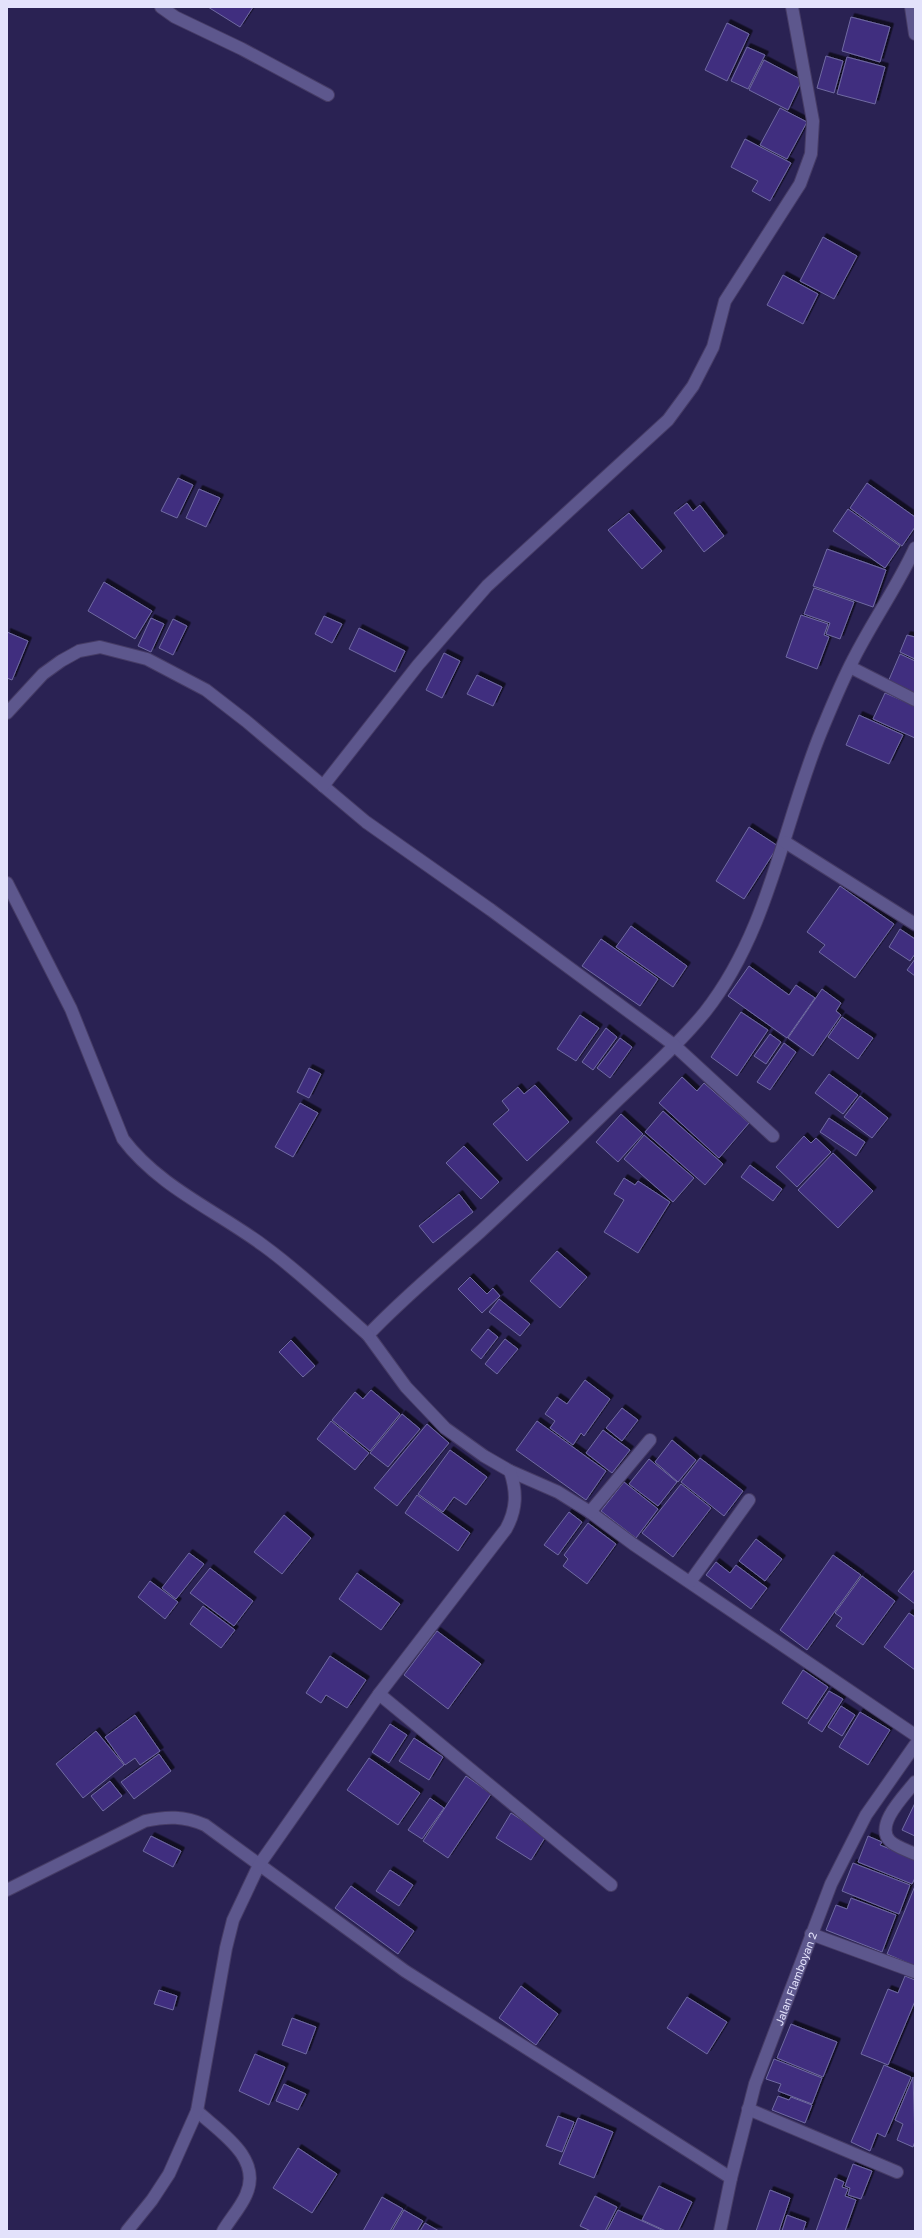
<svg xmlns="http://www.w3.org/2000/svg" width="922" height="2238" font-family="'Golos Text',sans-serif">
  <style>
    .building { fill: #3f2e7f; stroke: #706aa2; filter: url(#shadow) }
    .lines { fill: none; stroke-linecap: round; stroke-linejoin: round }
    .service-casing { stroke: #463c66; stroke-width: 14 }
    .minor-casing { stroke: #463c66; stroke-width: 14 }
    .service { stroke: #5d578d; stroke-width: 12 }
    .minor { stroke: #5d578d; stroke-width: 12 }
    .labels { text-anchor: middle; dominant-baseline: central; stroke-width: 3; stroke-linejoin: round; paint-order: stroke }
    .street-label { font-size: 11px; fill: #e3e2fb; stroke: #2a2253 }
  </style>
  <defs>
    <filter id="shadow"><feDropShadow dx="3.5" dy="-3.5" stdDeviation="0" flood-color="#0009"/></filter>
  </defs>
  <rect width="100%" height="100%" fill="#2a2253"/>
  <!-- building -->
  <g class="building">
    <path d="M208 7H253L240 27Z"/>
    <path d="M851 17 890 27 880 62 842 51Z"/>
    <path d="M727 23 749 34 727 81 705 70Z"/>
    <path d="M747 47 765 55 748 89 731 81Z"/>
    <path d="M826 56 843 61 834 93 817 88Z"/>
    <path d="M847 57 885 67 875 104 837 94Z"/>
    <path d="M764 60 802 80 788 110 749 90Z"/>
    <path d="M780 108 807 122 787 159 760 145Z"/>
    <path d="M745 139 791 163 770 201 752 191 758 181 731 167Z"/>
    <path d="M823 237 857 256 834 299 800 281Z"/>
    <path d="M783 275 818 294 803 324 767 305Z"/>
    <path d="M178 478 193 485 177 518 161 511Z"/>
    <path d="M867 483 915 517V527L902 546 850 508Z"/>
    <path d="M199 489 220 498 206 527 186 518Z"/>
    <path d="M687 503 693 511 700 505 724 536 704 552 674 513Z"/>
    <path d="M848 509 900 546 885 568 833 531Z"/>
    <path d="M629 513 662 551 642 569 608 530Z"/>
    <path d="M827 549 886 570 873 607 813 586Z"/>
    <path d="M104 582 152 611 135 639 88 611Z"/>
    <path d="M814 588 854 602 840 639 826 634 830 623 804 614Z"/>
    <path d="M801 615 828 624 824 635 829 637 817 669 786 657Z"/>
    <path d="M324 616 342 624 332 643 315 634Z"/>
    <path d="M151 618 164 624 151 652 138 646Z"/>
    <path d="M173 619 187 626 173 655 159 648Z"/>
    <path d="M359 628 405 651 395 672 349 649Z"/>
    <path d="M7 632 28 641 12 680 7 678Z"/>
    <path d="M907 635 915 637V659L900 652Z"/>
    <path d="M444 653 460 661 442 698 426 690Z"/>
    <path d="M900 654 915 661V694L888 682Z"/>
    <path d="M477 675 502 687 493 706 467 694Z"/>
    <path d="M885 693 915 706V738L873 719Z"/>
    <path d="M859 715 903 735 889 764 846 745Z"/>
    <path d="M749 827 778 846 744 899 716 881Z"/>
    <path d="M840 886 894 924 855 978 819 952 825 945 807 932Z"/>
    <path d="M631 926 687 966 673 987 616 947Z"/>
    <path d="M900 929 915 939V954L910 961 889 947Z"/>
    <path d="M601 939 658 979 640 1006 582 966Z"/>
    <path d="M915 959V976L907 970Z"/>
    <path d="M749 966 789 995 796 985 815 998 787 1038 728 996Z"/>
    <path d="M822 989 841 1003 836 1011 841 1015 813 1056 788 1038Z"/>
    <path d="M741 1012 768 1030 737 1076 711 1057Z"/>
    <path d="M580 1015 599 1028 576 1061 557 1049Z"/>
    <path d="M842 1017 873 1038 858 1059 828 1037Z"/>
    <path d="M606 1028 617 1037 593 1070 582 1062Z"/>
    <path d="M770 1034 781 1042 766 1064 754 1056Z"/>
    <path d="M620 1038 632 1047 610 1078 597 1068Z"/>
    <path d="M784 1043 796 1052 770 1090 757 1082Z"/>
    <path d="M309 1068 321 1074 309 1098 297 1092Z"/>
    <path d="M829 1074 858 1095 843 1114 815 1093Z"/>
    <path d="M682 1077 697 1091 704 1083 749 1123 719 1158 659 1103Z"/>
    <path d="M535 1085 569 1122 527 1161 493 1124 509 1110 502 1101 518 1087 524 1094Z"/>
    <path d="M860 1096 888 1118 872 1138 844 1117Z"/>
    <path d="M300 1103 318 1113 293 1157 275 1147Z"/>
    <path d="M663 1111 723 1164 705 1185 645 1132Z"/>
    <path d="M621 1114 643 1134 618 1162 596 1142Z"/>
    <path d="M829 1118 865 1142 856 1156 820 1132Z"/>
    <path d="M644 1135 694 1178 673 1202 624 1159Z"/>
    <path d="M804 1136 811 1143 816 1138 831 1152 797 1187 776 1167Z"/>
    <path d="M464 1146 499 1182 481 1199 446 1163Z"/>
    <path d="M833 1153 873 1191 838 1228 798 1190Z"/>
    <path d="M750 1165 782 1189 773 1201 741 1177Z"/>
    <path d="M624 1178 635 1185 638 1181 670 1202 638 1253 604 1232 624 1200 614 1194Z"/>
    <path d="M459 1194 473 1212 433 1243 419 1226Z"/>
    <path d="M557 1251 587 1277 560 1308 530 1281Z"/>
    <path d="M470 1277 487 1294 493 1288 500 1296 482 1313 458 1289Z"/>
    <path d="M499 1299 530 1324 520 1336 489 1312Z"/>
    <path d="M488 1329 498 1337 481 1359 471 1350Z"/>
    <path d="M505 1339 518 1349 497 1374 485 1364Z"/>
    <path d="M291 1340 315 1366 303 1377 279 1352Z"/>
    <path d="M585 1380 610 1399 584 1436 581 1433 573 1445 550 1428 555 1421 545 1414 557 1397 567 1404Z"/>
    <path d="M371 1390 400 1414 370 1451 332 1420 355 1392 363 1399Z"/>
    <path d="M622 1408 638 1420 622 1441 606 1428Z"/>
    <path d="M402 1414 420 1429 388 1467 370 1453Z"/>
    <path d="M331 1421 369 1453 355 1470 317 1439Z"/>
    <path d="M537 1421 606 1471 586 1500 516 1450Z"/>
    <path d="M427 1424 449 1443 397 1506 374 1488Z"/>
    <path d="M603 1430 630 1450 612 1473 586 1453Z"/>
    <path d="M672 1440 696 1460 678 1482 655 1462Z"/>
    <path d="M450 1450 487 1477 466 1505 454 1497 443 1512 418 1494Z"/>
    <path d="M700 1458 743 1491 724 1516 681 1482Z"/>
    <path d="M649 1459 677 1482 658 1506 629 1484Z"/>
    <path d="M624 1482 658 1509 636 1538 601 1511Z"/>
    <path d="M681 1484 711 1508 673 1557 642 1533Z"/>
    <path d="M417 1495 470 1533 458 1551 405 1513Z"/>
    <path d="M569 1512 582 1522 558 1555 544 1545Z"/>
    <path d="M284 1515 311 1538 282 1574 254 1552Z"/>
    <path d="M588 1523 616 1544 587 1584 563 1566 568 1559 564 1555Z"/>
    <path d="M756 1539 782 1559 765 1581 739 1561Z"/>
    <path d="M189 1553 204 1564 176 1599 162 1588Z"/>
    <path d="M833 1555 861 1575 807 1650 780 1630Z"/>
    <path d="M716 1562 730 1573 736 1565 767 1588 751 1609 706 1575Z"/>
    <path d="M210 1568 253 1601 234 1626 190 1593Z"/>
    <path d="M915 1569V1604L898 1591Z"/>
    <path d="M357 1573 400 1604 381 1630 339 1599Z"/>
    <path d="M862 1576 895 1601 863 1645 836 1626 842 1618 835 1613Z"/>
    <path d="M150 1581 178 1602 165 1619 138 1597Z"/>
    <path d="M203 1606 235 1630 221 1648 190 1624Z"/>
    <path d="M909 1613 915 1617V1670L884 1647Z"/>
    <path d="M437 1631 481 1664 448 1709 404 1675Z"/>
    <path d="M330 1656 366 1680 347 1708 326 1695 321 1703 306 1693Z"/>
    <path d="M803 1670 828 1687 807 1719 782 1703Z"/>
    <path d="M829 1691 843 1699 822 1732 808 1723Z"/>
    <path d="M841 1706 855 1715 842 1736 828 1727Z"/>
    <path d="M860 1712 890 1730 868 1765 839 1747Z"/>
    <path d="M135 1715 160 1751 140 1765 135 1758 125 1765 105 1737Z"/>
    <path d="M390 1724 407 1735 389 1763 372 1752Z"/>
    <path d="M96 1731 124 1765 83 1798 56 1764Z"/>
    <path d="M414 1738 443 1757 429 1780 399 1761Z"/>
    <path d="M159 1754 171 1771 134 1799 121 1782Z"/>
    <path d="M369 1758 420 1793 398 1825 347 1790Z"/>
    <path d="M466 1776 491 1794 448 1858 423 1841Z"/>
    <path d="M110 1781 122 1796 103 1811 91 1796Z"/>
    <path d="M430 1798 444 1808 422 1839 408 1830Z"/>
    <path d="M915 1803V1836L902 1830Z"/>
    <path d="M511 1813 546 1836 531 1860 496 1838Z"/>
    <path d="M151 1836 181 1851 173 1867 143 1851Z"/>
    <path d="M868 1836 882 1842 880 1845 915 1859V1878L912 1884 858 1862Z"/>
    <path d="M853 1863 910 1885 899 1914 842 1891Z"/>
    <path d="M390 1870 413 1885 399 1906 376 1891Z"/>
    <path d="M351 1886 414 1931 398 1954 335 1908Z"/>
    <path d="M915 1886V1966L887 1954Z"/>
    <path d="M851 1898 896 1915 882 1952 826 1930 836 1905 847 1909Z"/>
    <path d="M905 1976 915 1980V2001L888 2065 861 2054 888 1989 898 1993Z"/>
    <path d="M521 1986 558 2014 536 2045 499 2018Z"/>
    <path d="M159 1990 177 1996 173 2010 154 2004Z"/>
    <path d="M687 1997 727 2022 707 2054 667 2028Z"/>
    <path d="M292 2018 316 2027 306 2054 282 2045Z"/>
    <path d="M791 2024 837 2042 823 2077 777 2058Z"/>
    <path d="M255 2054 285 2067 269 2105 239 2091Z"/>
    <path d="M774 2059 822 2078 812 2104 778 2091 781 2084 766 2079Z"/>
    <path d="M884 2065 911 2077 885 2137 877 2133 870 2151 851 2142Z"/>
    <path d="M913 2077 915 2141 913 2147 897 2140 903 2124 895 2120Z"/>
    <path d="M284 2084 306 2094 298 2110 276 2101Z"/>
    <path d="M778 2096 789 2100 791 2097 812 2105 805 2123 772 2110Z"/>
    <path d="M558 2116 574 2122 562 2152 546 2146Z"/>
    <path d="M578 2118 613 2132 594 2178 559 2164Z"/>
    <path d="M298 2148 337 2174 312 2213 273 2188Z"/>
    <path d="M853 2164 872 2171 861 2199 848 2195 850 2188 845 2186Z"/>
    <path d="M835 2178 844 2182 842 2187 848 2189 845 2196 856 2200 845 2231H816Z"/>
    <path d="M659 2186 692 2202 678 2231H666L642 2220Z"/>
    <path d="M770 2190 790 2198 779 2231H756Z"/>
    <path d="M595 2196 617 2207 605 2231H591L580 2226Z"/>
    <path d="M382 2197 403 2209 390 2231H363Z"/>
    <path d="M404 2210 423 2221 417 2231H392Z"/>
    <path d="M618 2210 664 2231H607Z"/>
    <path d="M787 2215 806 2222 803 2231H782Z"/>
    <path d="M425 2223 439 2231H420Z"/>
  </g>
  <g class="lines">
    <defs>
      <path id="service" d="M850 667 915 700"/>
      <g id="minor">
        <path d="M161 7 175 17 242 49 328 95"/>
        <path d="M911 7 915 34"/>
        <path d="M915 548C897 587 872 622 853 660 841 683 831 708 821 732 783 825 769 931 705 1012 679 1044 648 1071 619 1099 573 1144 527 1189 480 1232 442 1266 403 1298 368 1335L406 1387 445 1428 484 1456 510 1471 558 1492 590 1512 633 1544 915 1735"/>
        <path d="M7 713 43 674 61 661 79 651 100 647 147 659 206 690 246 721 366 822 491 910 674 1045 773 1136"/>
        <path d="M323 786 418 665 487 586 668 420 693 386 713 347 725 301 800 184 811 154 813 121 792 7"/>
        <path d="M785 842 915 924"/>
        <path d="M7 883 71 1009 123 1139C159 1187 217 1211 264 1246 301 1273 334 1305 368 1335"/>
        <path d="M590 1512 650 1440"/>
        <path d="M690 1582 749 1500"/>
        <path d="M379 1694 611 1885"/>
        <path d="M915 1782C905 1795 874 1825 890 1841 896 1847 907 1850 915 1854"/>
        <path d="M7 1890 145 1821C167 1816 184 1816 205 1825L405 1971 731 2178"/>
        <path d="M811 1934 915 1972"/>
        <path d="M748 2109 897 2172"/>
        <path d="M197 2111C220 2132 263 2158 246 2195 241 2207 230 2219 223 2231"/>
        <path d="M127 2231 152 2200 169 2174 197 2111 226 1948 233 1920 259 1865 379 1694 506 1529C517 1509 517 1492 510 1471"/>
        <path id="s1" d="M720 2231 731 2178 755 2084 831 1884 866 1815 915 1745"/>
      </g>
    </defs>
    <!-- service casing -->
    <use href="#service" class="service-casing"/>
    <!-- minor casing -->
    <use href="#minor" class="minor-casing"/>
    <!-- service -->
    <use href="#service" class="service"/>
    <!-- minor -->
    <use href="#minor" class="minor"/>
  </g>
  <g class="labels">
    <!-- street labels -->
    <g class="street-label">
      <text stroke="none"><textPath href="#s1" startOffset="264">Jalan Flamboyan 2</textPath></text>
    </g>
  </g>
  <!-- border -->
  <rect width="922" height="2238" fill="none" stroke="#e3e2fb" stroke-width="16"/>
</svg>
